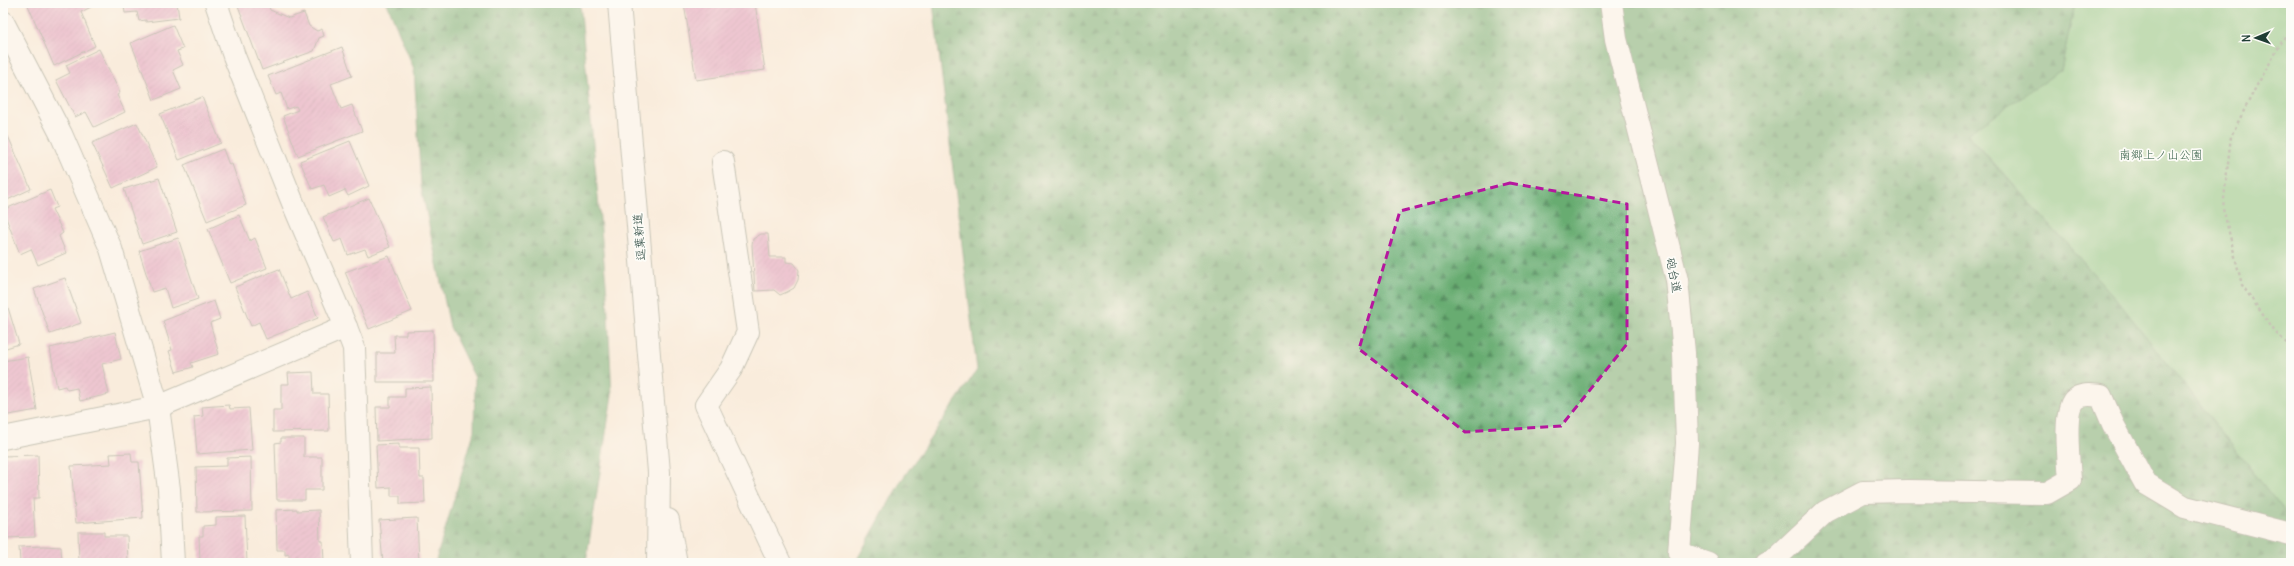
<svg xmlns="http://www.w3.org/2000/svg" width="2294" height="566" font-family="Delius,'Klee One',sans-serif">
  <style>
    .green { fill: #80c783; stroke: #50825c }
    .forest { fill: url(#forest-firs); stroke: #447452 }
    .building { fill: url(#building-hatch) }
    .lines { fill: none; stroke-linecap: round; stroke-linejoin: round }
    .minor-casing { stroke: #8c9488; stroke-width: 24 }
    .path { stroke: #8c9488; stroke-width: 2.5; stroke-dasharray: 3 3; stroke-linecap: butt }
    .minor { stroke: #fff; stroke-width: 22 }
    .marked { fill: none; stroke: #b5179e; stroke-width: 3; stroke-dasharray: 8 5; stroke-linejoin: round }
    .labels { text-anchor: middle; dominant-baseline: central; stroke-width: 3.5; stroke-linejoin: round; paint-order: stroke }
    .park-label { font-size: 12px; fill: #376048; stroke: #fdfcf7 }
    .street-label { font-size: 12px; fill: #1f3d34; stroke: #fdfcf7 }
  </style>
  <defs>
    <pattern id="forest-firs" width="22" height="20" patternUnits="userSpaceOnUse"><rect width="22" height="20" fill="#68ac71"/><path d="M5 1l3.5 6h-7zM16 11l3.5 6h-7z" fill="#558d5e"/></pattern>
    <pattern id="building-hatch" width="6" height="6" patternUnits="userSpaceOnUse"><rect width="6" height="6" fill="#e097c2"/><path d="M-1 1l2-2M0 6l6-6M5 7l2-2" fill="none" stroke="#b57c9e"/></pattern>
  </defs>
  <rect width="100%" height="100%" fill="#fdfcf7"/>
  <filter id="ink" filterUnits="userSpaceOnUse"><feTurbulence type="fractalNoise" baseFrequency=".025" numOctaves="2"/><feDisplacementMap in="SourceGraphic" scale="8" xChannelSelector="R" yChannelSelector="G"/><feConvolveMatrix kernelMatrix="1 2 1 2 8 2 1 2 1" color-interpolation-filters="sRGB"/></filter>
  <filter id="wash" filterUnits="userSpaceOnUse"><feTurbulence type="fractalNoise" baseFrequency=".012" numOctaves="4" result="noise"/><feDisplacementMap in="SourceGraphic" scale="16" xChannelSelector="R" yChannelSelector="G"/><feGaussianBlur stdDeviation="0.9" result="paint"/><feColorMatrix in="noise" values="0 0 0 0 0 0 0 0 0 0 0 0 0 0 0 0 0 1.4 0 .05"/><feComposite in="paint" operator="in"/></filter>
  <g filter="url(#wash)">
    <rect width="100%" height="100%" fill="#f9ecdc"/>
    <!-- green -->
    <path class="green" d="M2075 3H2291V520L2117 300 1967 133 2061 70Z"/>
    <!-- forest -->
    <g class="forest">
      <path d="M387 3H580L607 294 612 395 586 563H435L474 432 475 378 450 327 421 186 414 69Z"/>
      <path d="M933 3H2075L2061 70 1967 134 2117 300 2291 520V563H855L901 481 977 370Z"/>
    </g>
    <g id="blocks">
      <!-- building -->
      <g class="building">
        <path d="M27 3H92L93 6 81 12 95 46 54 66Z"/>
        <path d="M121 3H177L179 18 146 22V20L139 21 137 12 125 13 124 6 122 7Z"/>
        <path d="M237 3H268L270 10 289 18 304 13 309 26 317 31 322 29 324 36 319 38 314 51 262 70Z"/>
        <path d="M684 3H755L765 70 696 80Z"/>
        <path d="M173 25 183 49 177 51 183 65 173 70 181 89 154 100 131 43Z"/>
        <path d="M342 47 352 76 331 84 341 109 352 105 362 131 298 156 283 116 298 110 296 106 287 109 281 93 276 95 268 76Z"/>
        <path d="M99 49 120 93 117 95 125 112 94 127 86 112 75 117 56 80 70 73 66 65Z"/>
        <path d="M202 97 221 143 179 160 160 114Z"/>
        <path d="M137 123 157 167 113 188 92 143Z"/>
        <path d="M8 136 31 189 3 202V138Z"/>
        <path d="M350 141 369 186 348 196 345 190 329 197 324 185 312 189 300 161Z"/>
        <path d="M223 149 229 165 232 164 246 205 207 221 184 165Z"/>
        <path d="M159 178 177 232 142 244 124 189Z"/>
        <path d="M50 190 57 207 52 209 63 233 59 236 66 253 38 265 31 249 20 254 3 210Z"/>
        <path d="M369 198 390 247 368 256 365 249 348 255 342 239 334 242 323 217Z"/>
        <path d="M239 215 250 241 255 238 267 268 230 283 208 229Z"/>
        <path d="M761 234H768L770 257H786V262L794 263 799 270 798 280 794 288 787 292 780 295 774 290 755 291 752 245 753 239Z"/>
        <path d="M178 238 198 299 171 308 165 288 152 292 139 251Z"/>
        <path d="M389 256 412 311 369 329 345 272Z"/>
        <path d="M279 269 291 299 307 292 318 318 266 339 259 322 251 326 235 287Z"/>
        <path d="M65 278 81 323 50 334 34 289Z"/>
        <path d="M3 291 19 344 3 349Z"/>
        <path d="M214 301 220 319 210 323 219 354 191 363 193 367 176 372 169 351 172 350 163 321Z"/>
        <path d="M433 330 434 382H377V353H395L394 335H406V331Z"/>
        <path d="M115 332 121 359 102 364 109 394 80 401 77 388 67 390 65 386 57 388 50 348Z"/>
        <path d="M28 357 37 410 3 416V361Z"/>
        <path d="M313 372 314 394H328L329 431 273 432V410H281V384H289L288 373Z"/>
        <path d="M431 387 432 438 377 441 376 407H390V397H405V388Z"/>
        <path d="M229 405 230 409 249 408 252 450 197 454 194 417 203 416 202 407Z"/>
        <path d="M281 438H304V457H322V490H305V500H277L275 443 281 442Z"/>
        <path d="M399 444V448H419L420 478H424L425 503 400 504V496H391V487L378 488 376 445Z"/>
        <path d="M131 453 132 462H139L143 518 76 523 71 466 111 464 110 454Z"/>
        <path d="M38 455 39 498H33L35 537 3 538V456Z"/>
        <path d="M251 457 252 511 197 512 196 467 227 466V458Z"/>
        <path d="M297 509V511L319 510 320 541H323L324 562 289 563V554L285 555V550H277L276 510Z"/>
        <path d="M245 516 247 563H200L199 536H203V526L216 525V517Z"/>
        <path d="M417 518 419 563H383L379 520Z"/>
        <path d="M78 532H104V536H127L128 563H79Z"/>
        <path d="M44 546 61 547 62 562 20 563 19 547Z"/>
      </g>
    </g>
  </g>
  <g filter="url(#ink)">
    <use href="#blocks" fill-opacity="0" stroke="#8c9488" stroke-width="1"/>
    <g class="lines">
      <defs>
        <g id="minor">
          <path d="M619 3 659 472 658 563"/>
          <path d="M1611 3 1616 39 1677 280 1684 353 1687 443 1679 553 1708 563"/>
          <path d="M3 22 61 134 111 249 158 407 169 489 173 563"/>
          <path d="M723 162 748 332 731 369 706 405 780 563"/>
          <path d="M346 327 354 348 362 563"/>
          <path d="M3 438 158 407 346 327 295 208 234 56 216 3"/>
          <path d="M668 520 676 563"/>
          <path d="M1766 563 1775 559 1825 512 1863 492 1908 491 2047 493 2070 480C2069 463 2063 412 2074 400 2081 393 2092 395 2101 396L2113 424 2145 483 2185 507 2291 534"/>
        </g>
      </defs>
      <!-- minor casing -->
      <use href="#minor" class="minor-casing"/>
      <!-- path -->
      <path class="path" d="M2291 26 2256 87 2231 136 2223 208 2242 285 2275 332 2291 347"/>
      <!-- minor -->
      <use href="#minor" class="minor"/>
    </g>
  </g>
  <!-- marked area -->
  <path d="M0 0H2294V566H0ZM1510 183 1627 204V344L1561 426 1465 432 1359 349 1400 211Z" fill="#f9ecdc" fill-opacity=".55" fill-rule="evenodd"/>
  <path class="marked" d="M1510 183 1627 204V344L1561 426 1465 432 1359 349 1400 211Z"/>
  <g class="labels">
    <!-- park labels -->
    <g class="park-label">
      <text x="2161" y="154">南郷上ノ山公園</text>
    </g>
    <!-- street labels -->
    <g class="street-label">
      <text transform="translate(639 237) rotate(-95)">逗葉新道</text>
      <text transform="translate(1674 275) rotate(79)">砲台道</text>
    </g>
  </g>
  <!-- margin -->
  <rect width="2294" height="566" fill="none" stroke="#fdfcf7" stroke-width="16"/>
  <!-- north arrow -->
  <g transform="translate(2256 38) rotate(268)" stroke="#fdfcf7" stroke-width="3" paint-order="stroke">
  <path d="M0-3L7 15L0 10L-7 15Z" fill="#1f3d34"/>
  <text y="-6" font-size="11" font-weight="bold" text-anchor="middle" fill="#1f3d34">N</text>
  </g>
</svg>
